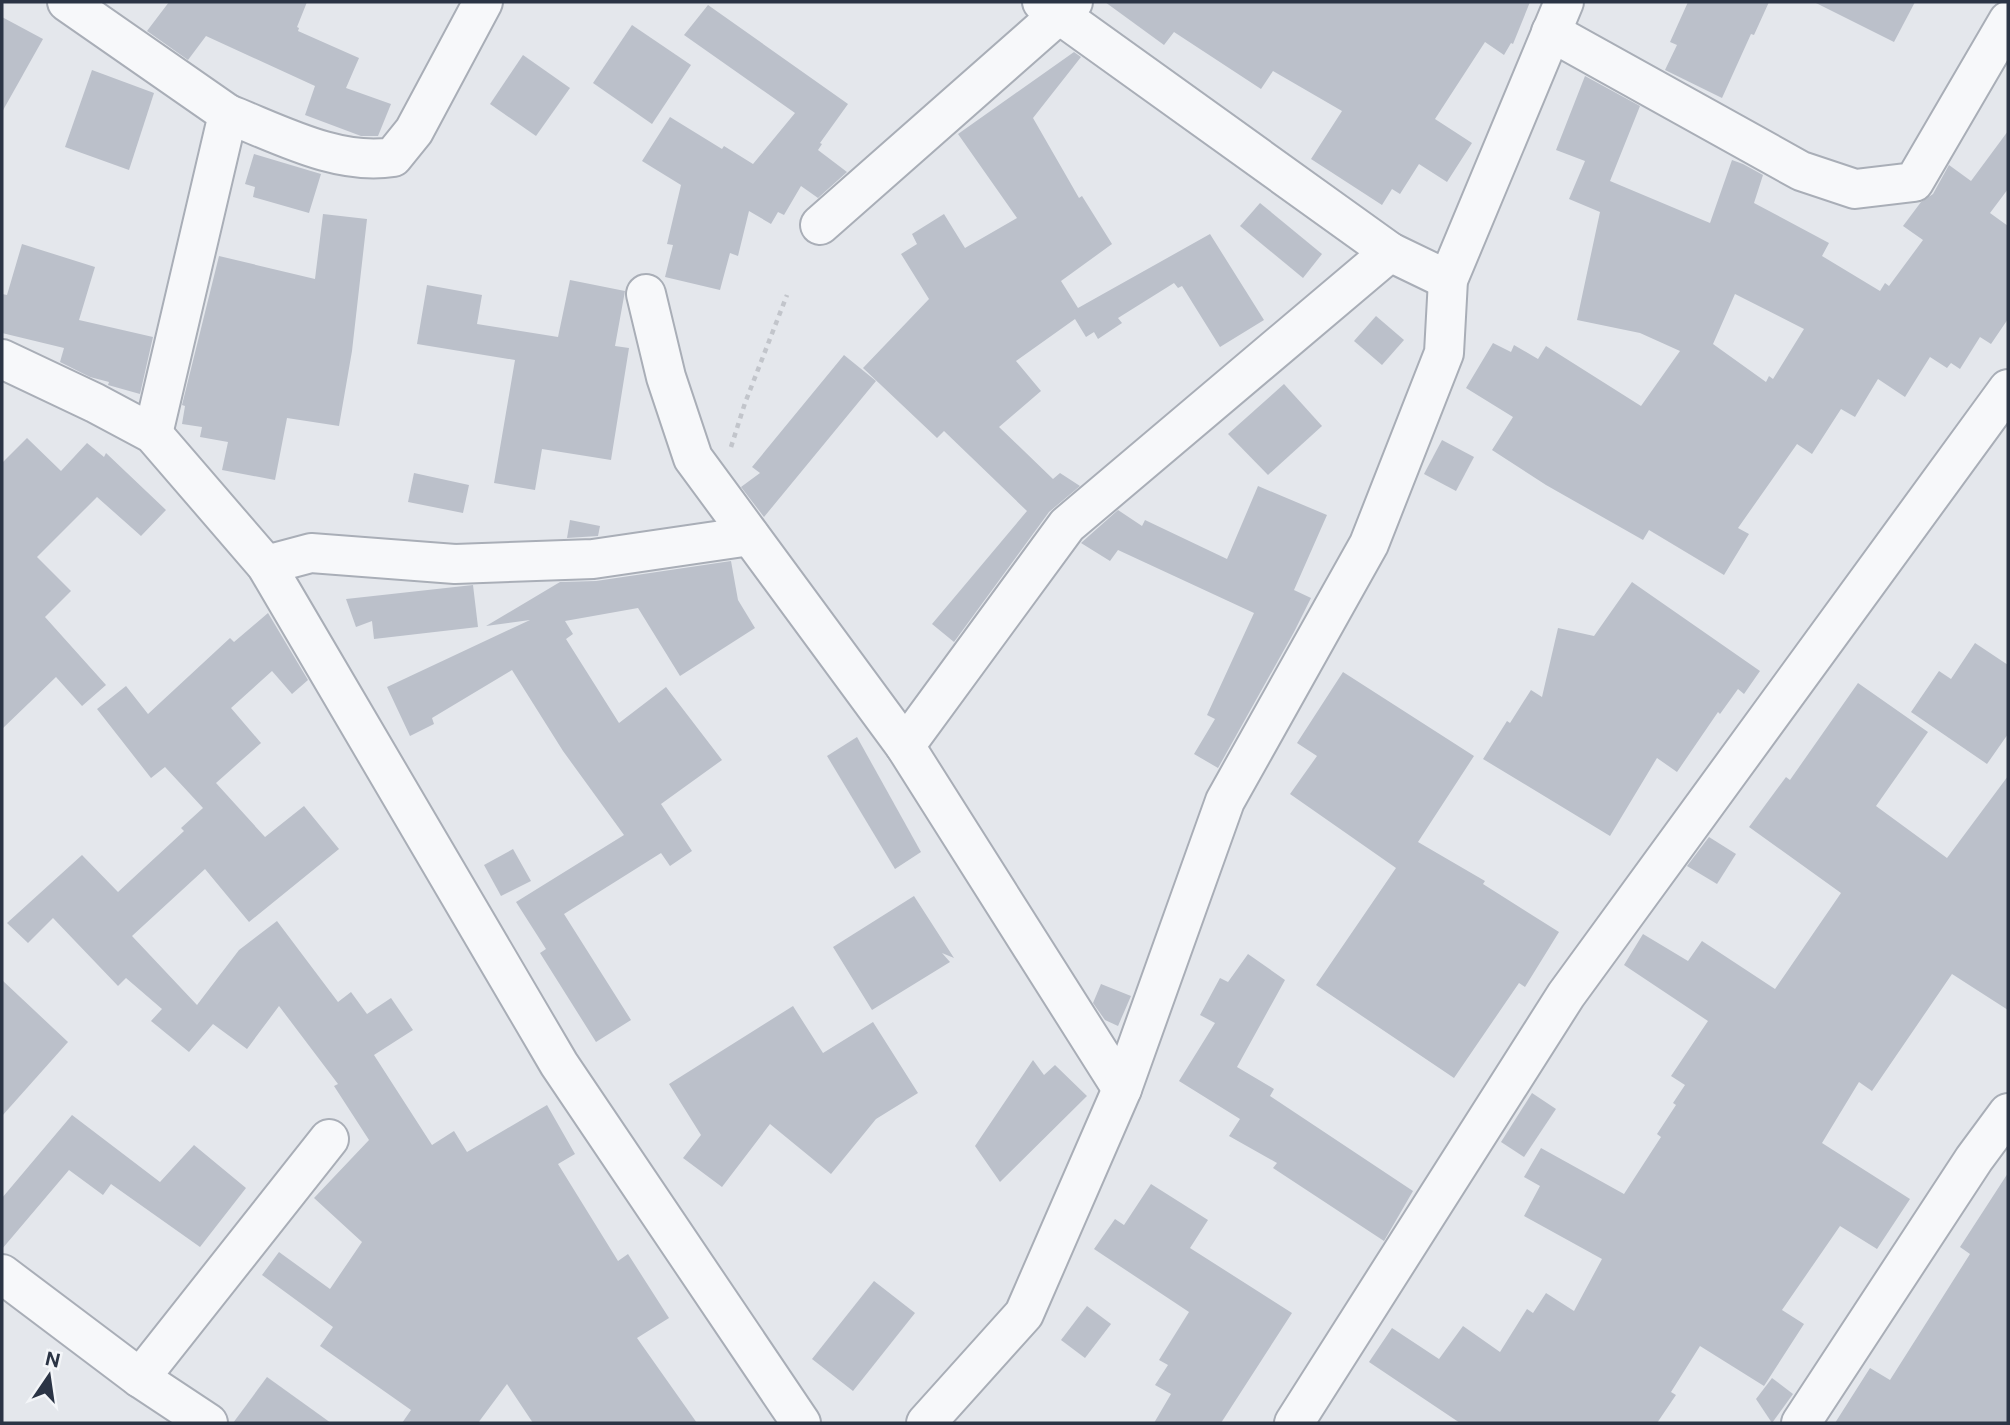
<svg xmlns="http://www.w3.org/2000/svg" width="2010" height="1425" font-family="'Public Sans',sans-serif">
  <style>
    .building { fill: #bbc0ca; fill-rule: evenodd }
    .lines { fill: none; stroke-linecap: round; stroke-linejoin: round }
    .minor-casing { stroke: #a9aeb7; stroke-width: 42 }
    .path { stroke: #c2c5cb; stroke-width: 4.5; stroke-dasharray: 5 5; stroke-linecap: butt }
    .minor { stroke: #f7f8fa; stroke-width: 38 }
  </style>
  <rect width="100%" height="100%" fill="#e4e7ec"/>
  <!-- building -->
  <g class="building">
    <path d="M169 2H307L297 27 299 28 298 31 359 58 346 88 391 104 378 136H361L305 115 315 86 206 36 188 60 147 31Z"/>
    <path d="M1105 2H1530L1513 44 1511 43 1504 55 1485 42 1435 119 1472 143 1447 182 1419 164 1400 194 1392 189 1382 205 1311 159 1342 111 1273 71 1261 89 1174 32 1164 45Z"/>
    <path d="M1688 2H1769L1754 35 1751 34 1722 98 1665 70 1677 45 1670 42Z"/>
    <path d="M1814 2H1915L1894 42Z"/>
    <path d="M708 5 848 104 820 143 822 144 818 150 847 172 818 198 801 186 784 215 778 212 771 224 749 211 738 256 730 253 720 290 665 277 673 245 667 244 681 185 642 161 670 117 722 149 724 146 753 164 795 113 684 35Z"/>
    <path d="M2 17 43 39 2 112Z"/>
    <path d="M632 25 691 65 652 124 593 83Z"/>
    <path d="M1074 52 1081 57 1033 118 1079 198 1082 196 1112 244 1061 281 1078 308 1210 234 1264 320 1220 347 1182 286 1178 288 1174 283 1118 318 1122 323 1098 339 1094 332 1086 337 1075 319 1016 361 1041 391 999 427 1053 479 1060 473 1080 486 1049 512 954 642 932 624 1027 511 944 431 937 438 863 368 929 299 901 254 917 244 912 234 944 214 965 248 1017 218 958 134Z"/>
    <path d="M523 55 570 88 536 136 490 104Z"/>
    <path d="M92 70 154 93 129 170 65 147Z"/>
    <path d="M1585 76 1640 106 1610 181 1710 223 1732 160 1743 164 1763 175 1754 203 1829 243 1822 256 1880 291 1885 283 1889 286 1923 240 1903 226 1921 202 1933 194 1949 165 1971 181 2008 131V189L1990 213 2008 226V319L1991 344 1980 337 1960 369 1951 363 1947 368 1930 357 1905 397 1878 379 1855 417 1841 409 1812 454 1797 444 1738 528 1749 534 1724 575 1649 530 1643 540 1546 485 1492 450 1513 417 1466 388 1493 343 1511 352 1514 345 1538 359 1546 346 1641 406 1680 351 1640 333 1577 320 1600 212 1569 199 1585 161 1556 150ZM1735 294 1804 329 1773 379 1769 376 1766 382 1713 344Z"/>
    <path d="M254 154 321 174 309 213 253 197 255 187 245 184Z"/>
    <path d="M1260 203 1322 254 1303 278 1240 226Z"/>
    <path d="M323 214 367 219 352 351 339 426 287 418 275 480 222 470 228 442 200 437 202 427 182 424 185 406 182 405 219 256 315 279Z"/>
    <path d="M22 244 95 267 79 320 153 337 140 394 108 385 109 382 90 377 60 362 64 348 2 333V294L7 295Z"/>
    <path d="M570 280 625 291 615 346 629 348 611 460 542 449 535 490 494 483 515 360 417 344 427 285 482 295 477 324 558 337Z"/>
    <path d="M1376 316 1404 340 1382 365 1354 341Z"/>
    <path d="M844 355 876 381 764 517 741 487 760 473 752 467Z"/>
    <path d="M1284 384 1322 426 1268 475 1228 434Z"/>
    <path d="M27 438 61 471 87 443 104 457 106 453 166 510 141 536 97 497 37 557 71 591 45 617 106 685 82 706 56 677 2 729V463Z"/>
    <path d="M1442 440 1474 457 1456 491 1424 474Z"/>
    <path d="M414 473 469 485 463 513 408 502Z"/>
    <path d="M1258 486 1327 515 1294 590 1311 598 1294 632 1218 768 1194 754 1215 719 1207 715 1254 613 1118 550 1110 561 1081 543 1118 510 1142 526 1145 520 1227 559Z"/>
    <path d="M570 520 600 526 598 536 567 538Z"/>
    <path d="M731 561 738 600 755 628 680 676 638 608 565 621 573 634 566 639 619 723 666 687 722 760 661 804 692 851 670 866 661 853 564 914 631 1020 596 1042 540 953 546 949 516 902 624 835 563 751 512 670 432 718 434 724 410 736 387 687 530 620 486 626 560 582 596 581Z"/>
    <path d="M1632 582 1760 671 1744 694 1738 689 1720 714 1718 712 1677 772 1657 758 1610 836 1483 759 1507 721 1510 723 1531 690 1542 697 1558 628 1594 636Z"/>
    <path d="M473 585 478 627 374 639 372 621 356 627 346 599Z"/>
    <path d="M268 613 308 680 292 694 272 671 231 708 261 743 216 783 265 837 304 806 339 849 249 922 205 869 132 936 197 1005 239 950 277 921 338 1002 351 992 367 1014 391 998 413 1030 374 1055 432 1145 454 1131 467 1152 547 1105 575 1154 558 1164 618 1261 628 1254 669 1318 637 1338 697 1423H533L507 1384 478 1423H402L411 1410 320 1346 333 1327 262 1275 279 1252 330 1289 362 1242 314 1198 369 1140 334 1086 338 1084 279 1006 247 1049 213 1024 189 1052 151 1021 162 1009 126 978 118 986 53 918 28 943 7 923 82 855 118 892 184 831 181 828 203 808 165 767 151 778 97 709 126 686 148 714 230 638 234 642Z"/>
    <path d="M1975 643 2008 665V734L1987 764 1911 712 1939 671 1951 679Z"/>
    <path d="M1343 672 1474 756 1418 842 1485 881 1483 884 1559 932 1525 987 1519 983 1454 1078 1316 985 1396 868 1290 794 1317 756 1297 743Z"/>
    <path d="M1858 683 1928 732 1876 806 1947 858 2008 776V1010L1952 974 1872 1091 1859 1082 1822 1143 1910 1199 1877 1249 1840 1226 1782 1310 1804 1324 1764 1386 1700 1346 1671 1392 1676 1395 1657 1423H1460L1369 1362 1392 1328 1439 1359 1463 1326 1500 1352 1527 1309 1533 1313 1546 1293 1574 1311 1602 1259 1524 1216 1540 1186 1524 1177 1541 1148 1624 1194 1661 1137 1657 1134 1676 1105 1673 1103 1685 1085 1671 1076 1708 1021 1624 965 1643 934 1688 961 1702 941 1775 989 1841 893 1749 827 1786 777 1790 780Z"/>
    <path d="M857 737 921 852 895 869 827 756Z"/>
    <path d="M1709 837 1736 854 1717 884 1687 866Z"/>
    <path d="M513 849 531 881 501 896 484 865Z"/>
    <path d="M914 896 954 958 942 953 950 962 872 1010 833 947Z"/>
    <path d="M1248 954 1285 980 1237 1067 1274 1089 1270 1096 1413 1191 1384 1241 1273 1168 1277 1163 1229 1136 1240 1119 1179 1081 1215 1023 1200 1015 1220 978 1228 982Z"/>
    <path d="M2 980 68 1042 2 1116Z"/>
    <path d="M1101 984 1131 996 1118 1026 1105 1020 1093 1003Z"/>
    <path d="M793 1006 823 1053 873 1022 918 1093 876 1119 831 1174 770 1124 722 1187 683 1158 701 1135 669 1084Z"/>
    <path d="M1033 1060 1044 1075 1055 1065 1087 1096 1000 1182 975 1146Z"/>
    <path d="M1532 1093 1556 1109 1524 1157 1501 1142Z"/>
    <path d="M72 1115 160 1182 194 1145 246 1188 200 1247 111 1184 103 1195 69 1170 2 1249V1198Z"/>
    <path d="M2008 1173V1423H1835L1870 1368 1890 1380 1970 1254 1960 1247Z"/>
    <path d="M1151 1184 1208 1220 1190 1248 1292 1313 1221 1423H1154L1171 1394 1155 1385 1168 1365 1159 1360 1189 1312 1094 1249 1115 1219 1124 1225Z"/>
    <path d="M874 1281 915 1313 853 1391 812 1359Z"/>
    <path d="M1087 1306 1111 1324 1085 1358 1061 1340Z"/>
    <path d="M267 1377 331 1423H233Z"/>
    <path d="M1772 1378 1793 1394 1772 1423 1756 1399Z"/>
  </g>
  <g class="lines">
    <defs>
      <g id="minor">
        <path d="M67 2 228 114 153 434"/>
        <path d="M1042 2 1390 252 1448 280"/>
        <path d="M1551 32 1801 171 1855 189 1914 182 2008 21"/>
        <path d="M228 114C279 134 338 166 393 157L414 131 483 2"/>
        <path d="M820 225 1073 2"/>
        <path d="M646 294 666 377 693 458 905 746 1122 1089"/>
        <path d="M2 359 95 403 153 434 266 565 559 1064 801 1423"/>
        <path d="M266 565 311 553 455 564 593 559 750 536"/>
        <path d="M905 746 1067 525 1390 252"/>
        <path d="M2 1274 140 1378 208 1423"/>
        <path d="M140 1378 329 1139"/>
        <path d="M926 1423 1024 1314 1122 1089 1225 801 1369 544 1444 353 1448 280 1564 2"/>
        <path d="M1294 1423 1566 995 2008 389"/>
        <path d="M1801 1423 1974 1159 2008 1113"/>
      </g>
    </defs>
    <!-- minor casing -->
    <use href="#minor" class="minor-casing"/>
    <!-- path -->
    <path class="path" d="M731 447 745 403 787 295"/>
    <!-- minor -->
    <use href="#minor" class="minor"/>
  </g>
  <!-- border -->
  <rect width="2010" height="1425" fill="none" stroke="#2b3445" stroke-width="7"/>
  <!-- north arrow -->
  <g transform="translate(49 1376) rotate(13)" stroke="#f4f6f9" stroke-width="5" paint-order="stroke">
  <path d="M0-5L12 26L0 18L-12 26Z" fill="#2b3445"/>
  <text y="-10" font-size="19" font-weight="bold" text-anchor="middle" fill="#2b3445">N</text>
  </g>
</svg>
